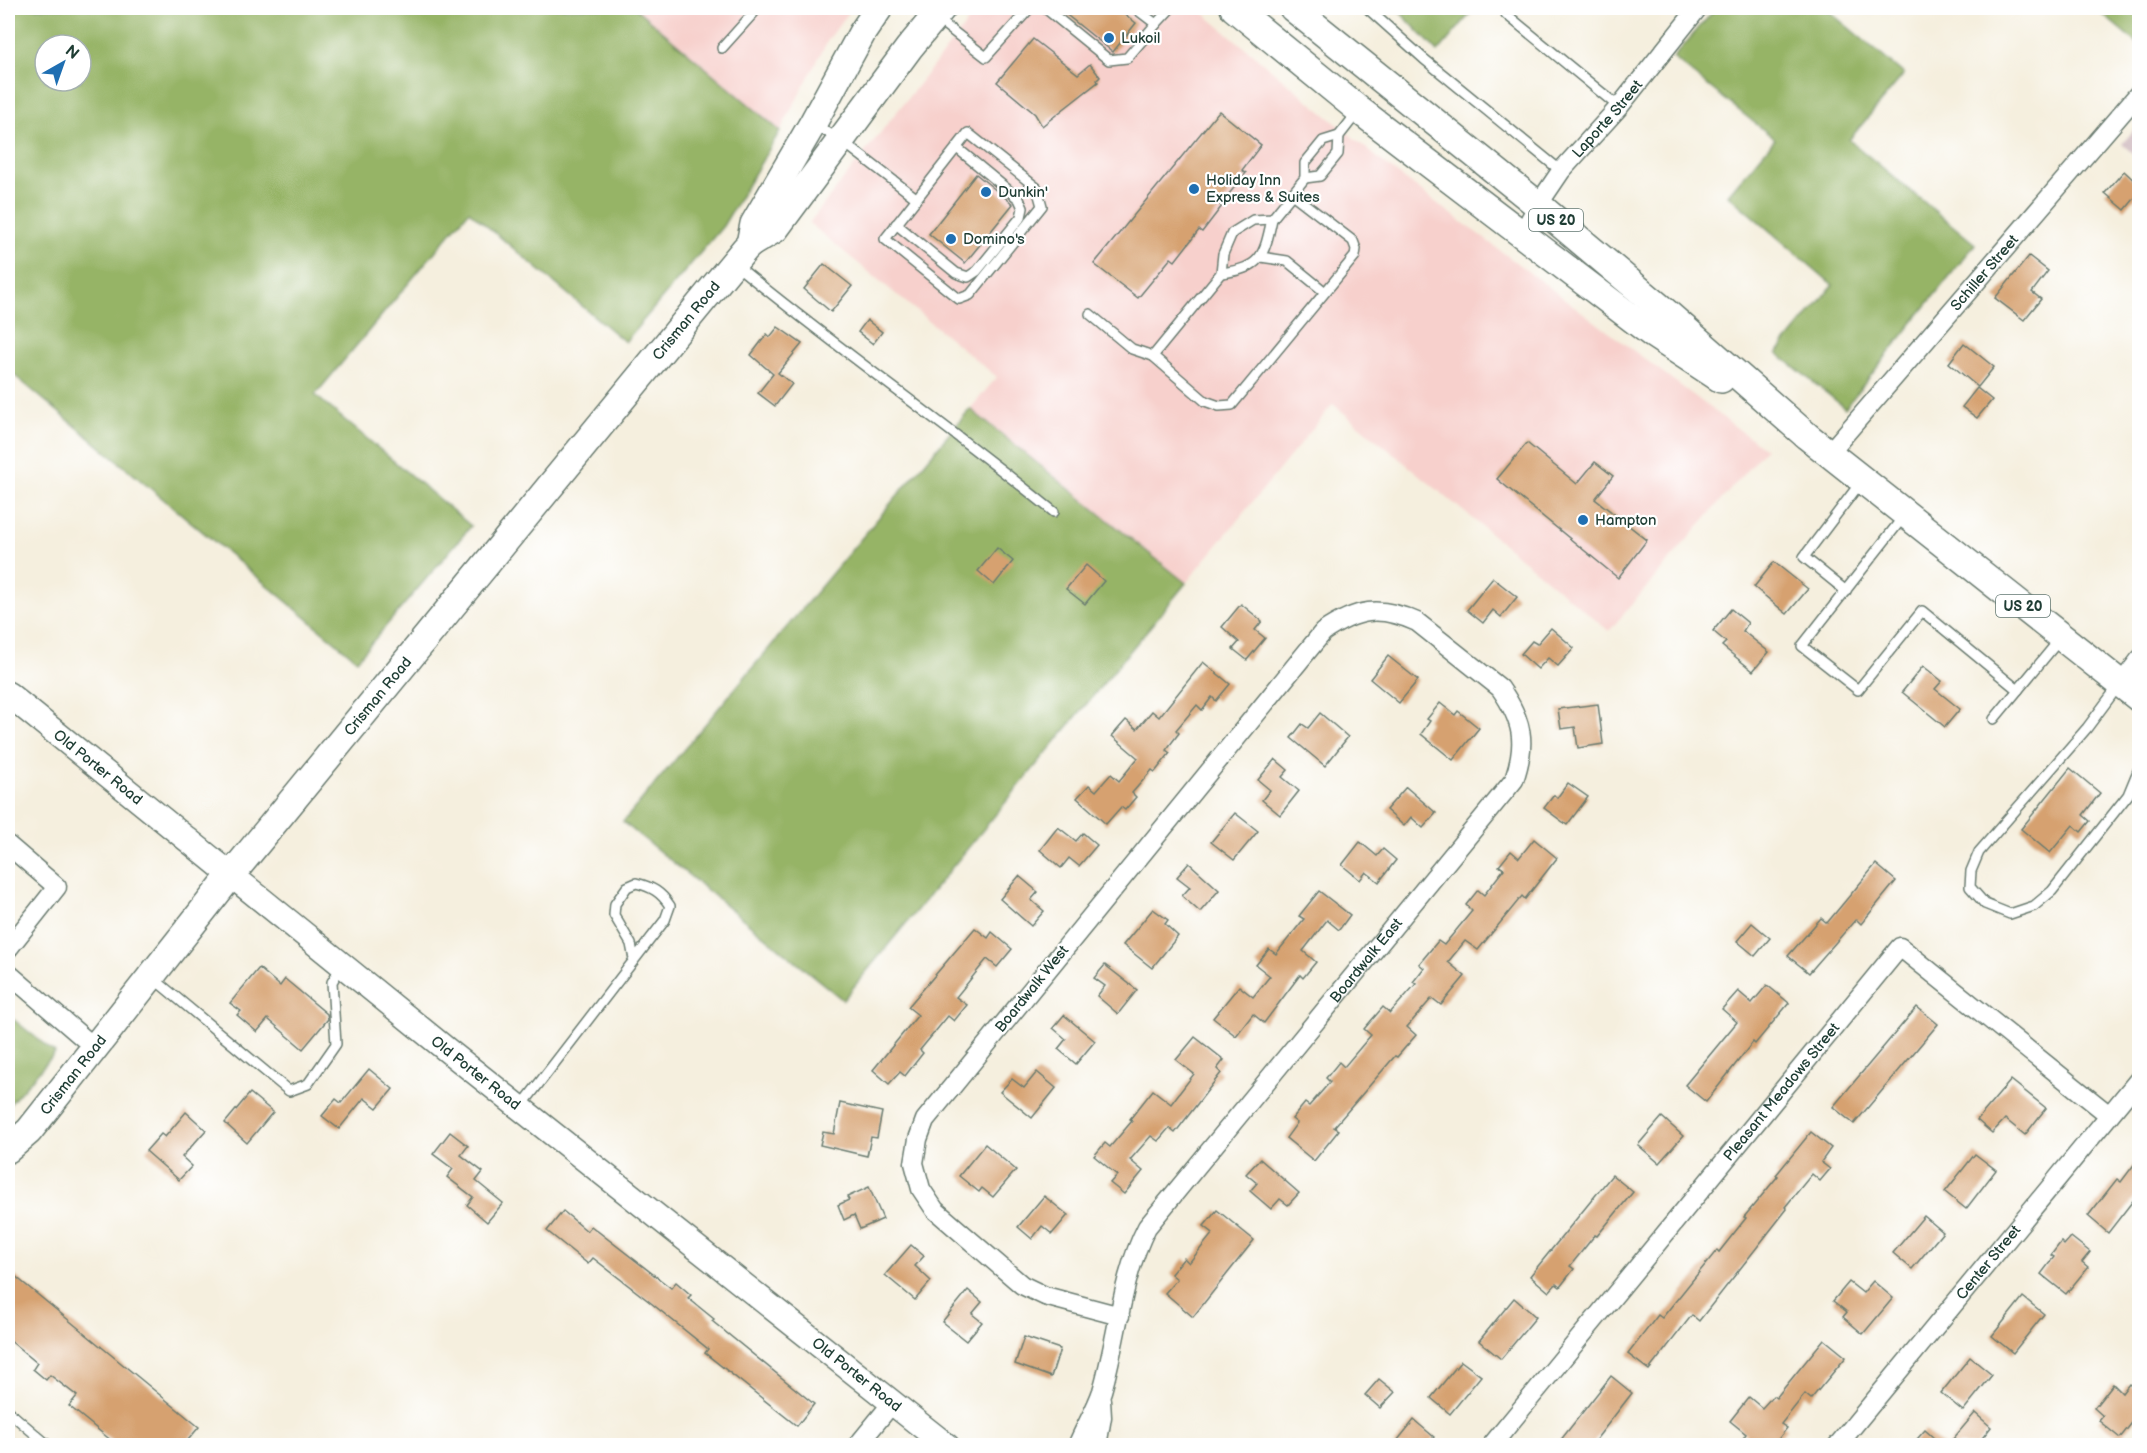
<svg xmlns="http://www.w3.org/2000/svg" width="2147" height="1453" font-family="'Balsamiq Sans',sans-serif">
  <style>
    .built { fill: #f7d0cc }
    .industrial { fill: #d2bec3 }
    .forest { fill: #96b466; stroke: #5a784d; stroke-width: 1.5; fill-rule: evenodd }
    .building { fill: #d6a170 }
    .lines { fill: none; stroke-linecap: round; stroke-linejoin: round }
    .lane-casing { stroke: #6a7b70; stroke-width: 12 }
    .street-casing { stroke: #6a7b70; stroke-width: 21 }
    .secondary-casing { stroke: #6a7b70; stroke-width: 27 }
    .primary-casing { stroke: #6a7b70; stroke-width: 30 }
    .lane { stroke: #fff; stroke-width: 9 }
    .street { stroke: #fff; stroke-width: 18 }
    .secondary { stroke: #fff; stroke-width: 24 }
    .primary { stroke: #fff; stroke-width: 27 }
    .poi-dot { fill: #1f6fb2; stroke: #fff; stroke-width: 2 }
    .labels { text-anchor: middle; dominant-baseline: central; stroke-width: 4.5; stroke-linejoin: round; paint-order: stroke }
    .shield { fill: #fff; stroke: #627771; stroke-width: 1.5 }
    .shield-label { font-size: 14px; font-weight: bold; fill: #1f3d34 }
    .poi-label { font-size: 15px; fill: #1f3d34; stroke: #fff; text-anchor: start }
    .street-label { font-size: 15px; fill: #1f3d34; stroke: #fff }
  </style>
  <rect width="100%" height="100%" fill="#fff"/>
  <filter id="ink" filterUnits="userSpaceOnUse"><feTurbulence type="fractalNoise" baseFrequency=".0167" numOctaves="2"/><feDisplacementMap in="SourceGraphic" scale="12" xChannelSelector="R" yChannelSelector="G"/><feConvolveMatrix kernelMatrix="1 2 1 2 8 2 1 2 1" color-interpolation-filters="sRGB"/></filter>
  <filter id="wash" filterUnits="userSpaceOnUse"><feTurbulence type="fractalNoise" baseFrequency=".008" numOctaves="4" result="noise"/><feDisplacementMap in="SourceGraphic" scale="24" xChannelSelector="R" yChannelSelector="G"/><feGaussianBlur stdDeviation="1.35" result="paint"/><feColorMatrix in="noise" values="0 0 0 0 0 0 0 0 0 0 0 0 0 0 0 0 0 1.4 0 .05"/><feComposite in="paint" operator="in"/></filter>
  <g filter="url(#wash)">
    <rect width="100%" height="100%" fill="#f5efde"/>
    <!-- built -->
    <g class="built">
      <path d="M635 8H852L828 40 780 131Z"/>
      <path d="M979 8H1197L1390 168 1765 449 1609 631 1333 404 1186 583 970 409 997 377 809 223Z"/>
    </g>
    <!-- industrial -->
    <path class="industrial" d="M2139 124V159L2122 144Z"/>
    <!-- forest -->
    <g class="forest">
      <path d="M8 8H635L780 131 723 226 625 342 469 211 315 395 471 526 357 660 8 370ZM45 45H81V81H45Z"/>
      <path d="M1396 8H1475L1438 52Z"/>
      <path d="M1716 8H1825L1904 74 1849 140 1975 244 1845 408 1777 353 1833 285 1728 195 1775 139 1673 58Z"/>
      <path d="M2095 8H2139V45Z"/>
      <path d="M970 409 1186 583 843 1000 623 822Z"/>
      <path d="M8 1015 55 1053 8 1106Z"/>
    </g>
    <g id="blocks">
      <!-- building -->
      <g class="building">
        <path d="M1058 8H1117L1136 23 1113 52Z"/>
        <path d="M1033 39 1078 74 1090 64 1100 77 1097 80 1098 82 1042 126 1035 114 997 82Z"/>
        <path d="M1219 111 1261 145 1242 170 1246 173 1220 205 1222 206 1202 232 1199 230 1175 261 1171 258 1138 298 1094 264Z"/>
        <path d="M2124 171 2139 185V193L2125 210 2105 193Z"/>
        <path d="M976 174 1013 204 965 263 929 234Z"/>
        <path d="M2029 256 2048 271 2032 292 2041 299 2024 320 1995 298Z"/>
        <path d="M824 264 852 286 831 312 804 289Z"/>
        <path d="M867 320 882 332 873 344 858 332Z"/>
        <path d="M778 327 802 344 778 373 792 384 775 406 758 393 773 374 751 355 767 334 770 337Z"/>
        <path d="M1964 343 1994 367 1978 387 1949 363Z"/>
        <path d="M1977 388 1992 400 1977 418 1962 407Z"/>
        <path d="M1527 443 1577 484 1595 462 1613 476 1595 499 1647 540 1618 578 1497 479Z"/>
        <path d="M997 548 1013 561 994 585 978 571Z"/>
        <path d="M1774 562 1808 589 1787 614 1754 587Z"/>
        <path d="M1086 565 1104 581 1085 604 1066 589Z"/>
        <path d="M1493 578 1517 597 1501 617 1493 610 1483 623 1467 610Z"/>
        <path d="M1241 604 1262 621 1255 630 1265 638 1247 660 1233 649 1239 642 1222 627Z"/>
        <path d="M1731 609 1748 623 1743 631 1769 652 1753 671 1722 646 1726 642 1713 631Z"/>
        <path d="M1551 628 1574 648 1558 666 1548 658 1538 669 1521 654 1532 641 1537 644Z"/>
        <path d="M1388 656 1418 680 1399 703 1370 679Z"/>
        <path d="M1203 662 1230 684 1216 701 1212 697 1202 710 1197 705 1176 730 1179 733 1166 750 1170 753 1155 772 1152 770 1132 793 1136 797 1125 810 1121 807 1106 824 1077 798 1089 785 1096 791 1111 774 1119 781 1138 758 1112 736 1126 720 1137 729 1152 711 1159 717Z"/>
        <path d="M1923 666 1942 681 1935 689 1960 709 1945 727 1902 692Z"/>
        <path d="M1440 703 1455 715 1458 711 1479 728 1453 760 1421 734 1430 721 1427 719Z"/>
        <path d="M1598 704 1603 744 1578 748 1575 727 1561 729 1558 709Z"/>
        <path d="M1320 713 1348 737 1325 766 1291 738 1302 724 1308 728Z"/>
        <path d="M1275 759 1288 770 1282 777 1299 791 1280 815 1262 800 1270 790 1258 780Z"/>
        <path d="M2070 768 2100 793 2083 815 2090 821 2081 832 2073 825 2050 853 2021 829Z"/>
        <path d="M1568 783 1588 797 1567 825 1544 808 1554 795 1557 798Z"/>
        <path d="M1406 787 1436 813 1423 828 1411 817 1404 826 1386 810Z"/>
        <path d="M1235 813 1258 831 1234 860 1211 842Z"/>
        <path d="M1058 827 1076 841 1083 833 1097 845 1079 866 1069 858 1061 868 1040 850Z"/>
        <path d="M1534 839 1557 858 1525 899 1522 896 1478 950 1465 941 1448 962 1465 976 1441 1005 1432 998 1407 1027 1416 1035 1397 1057 1395 1056 1334 1127 1339 1130 1314 1161 1286 1138 1297 1123 1292 1119 1305 1103 1309 1106 1330 1082 1326 1078 1339 1062 1344 1067 1371 1035 1364 1029 1383 1007 1390 1013 1416 984 1413 982 1424 968 1419 964 1438 941 1444 945 1472 911 1466 905 1478 890 1484 895 1504 869 1499 866 1511 851 1519 858Z"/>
        <path d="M1360 842 1377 856 1383 849 1396 860 1379 882 1366 872 1360 880 1342 865Z"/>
        <path d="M1189 863 1219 890 1200 912 1182 896 1190 887 1177 877Z"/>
        <path d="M1876 864 1896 881 1861 924 1856 919 1809 973 1788 956 1821 918 1827 923Z"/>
        <path d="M1019 876 1038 892 1031 900 1044 911 1031 926 1000 899Z"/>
        <path d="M1319 891 1350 915 1339 930 1327 920 1303 951 1316 962 1303 978 1300 975 1264 1023 1253 1014 1236 1036 1213 1018 1239 986 1253 997 1270 976 1256 965 1269 949 1276 954 1304 919 1299 916Z"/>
        <path d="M1153 909 1168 920 1165 924 1178 936 1152 968 1123 945Z"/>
        <path d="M1752 923 1770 938 1755 956 1737 941Z"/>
        <path d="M975 928 988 938 992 932 1012 949 997 967 987 959 956 997 967 1005 954 1021 948 1016 920 1050 923 1053 905 1076 900 1072 889 1084 873 1070 918 1015 908 1007Z"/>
        <path d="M1105 965 1137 990 1118 1014 1097 996 1105 986 1094 978Z"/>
        <path d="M259 968 280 986 285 979 327 1014 328 1019 303 1049 268 1019 257 1032 237 1015 241 1011 230 1003Z"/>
        <path d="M1767 985 1789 1003 1755 1044 1753 1042 1706 1102 1685 1085 1737 1022 1722 1009 1738 991 1752 1003Z"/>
        <path d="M1917 1007 1938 1024 1854 1124 1833 1107Z"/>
        <path d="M1064 1015 1095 1041 1076 1064 1058 1049 1066 1039 1053 1028Z"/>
        <path d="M1195 1037 1224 1060 1217 1069 1221 1073 1175 1133 1169 1128 1158 1141 1151 1136 1130 1160 1143 1171 1124 1194 1110 1183 1117 1175 1094 1156 1105 1143 1110 1147 1132 1121 1130 1119 1153 1090 1171 1104 1177 1096 1194 1074 1176 1060Z"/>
        <path d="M369 1069 393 1089 377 1108 364 1098 339 1129 322 1116 336 1099 341 1103Z"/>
        <path d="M1037 1072 1056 1088 1032 1118 1000 1092 1012 1079 1024 1088Z"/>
        <path d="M2011 1080 2046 1108 2025 1135 2005 1119 1992 1133 1977 1120Z"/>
        <path d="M250 1093 273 1112 247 1143 225 1123Z"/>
        <path d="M840 1103 882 1112 877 1138 871 1137 867 1156 820 1145 823 1132 834 1134Z"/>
        <path d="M186 1112 206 1130 182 1157 192 1166 179 1180 146 1151 161 1134 165 1137Z"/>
        <path d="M1662 1117 1683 1136 1659 1163 1638 1145Z"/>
        <path d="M450 1132 468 1146 461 1155 483 1172 476 1181 503 1203 487 1222 467 1205 473 1197 447 1177 453 1169 433 1154Z"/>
        <path d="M1811 1132 1831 1148 1821 1162 1830 1169 1820 1181 1812 1174 1785 1207 1787 1209 1699 1321 1692 1315 1649 1370 1628 1354 1658 1315 1662 1318 1717 1250 1719 1252 1746 1218 1744 1217 1778 1176 1776 1175Z"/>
        <path d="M985 1144 1016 1170 993 1197 982 1188 979 1192 959 1176Z"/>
        <path d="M1975 1154 1996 1170 1966 1209 1945 1192Z"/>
        <path d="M2139 1158V1193L2108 1233 2088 1216 2117 1179 2121 1182Z"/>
        <path d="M1260 1159 1299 1193 1288 1205 1280 1199 1271 1209 1250 1191 1257 1183 1246 1174Z"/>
        <path d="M1612 1175 1633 1192 1597 1236 1595 1235 1570 1266 1574 1269 1560 1287 1556 1284 1549 1292 1530 1276Z"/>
        <path d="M869 1187 883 1219 860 1229 854 1215 844 1220 838 1205 849 1200 847 1197Z"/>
        <path d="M1044 1196 1068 1215 1052 1234 1042 1226 1032 1239 1018 1227Z"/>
        <path d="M1217 1210 1254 1240 1193 1317 1165 1293 1177 1279 1171 1274 1184 1258 1189 1263 1213 1233 1204 1226Z"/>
        <path d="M563 1211 587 1231 591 1226 671 1288 676 1282 691 1295 688 1298 714 1319 712 1321 814 1404 797 1426 705 1353 708 1349 646 1299 593 1258 588 1264 547 1231Z"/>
        <path d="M1924 1216 1943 1232 1912 1269 1893 1253Z"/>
        <path d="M2071 1237 2090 1252 2082 1262 2088 1267 2066 1294 2041 1274 2054 1257 2051 1255 2061 1242 2064 1245Z"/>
        <path d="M911 1245 924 1256 915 1266 931 1281 915 1300 885 1275Z"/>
        <path d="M15 1276 199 1427 183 1446H118L69 1406 77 1396 50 1375 46 1380 33 1369 37 1363 8 1339V1285Z"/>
        <path d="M1873 1281 1893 1298 1863 1334 1843 1317 1847 1312 1833 1301 1849 1282 1863 1293Z"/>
        <path d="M968 1290 982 1302 972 1314 982 1322 966 1341 942 1322Z"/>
        <path d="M2023 1297 2044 1314 2013 1353 1992 1336Z"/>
        <path d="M1514 1298 1536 1317 1501 1359 1479 1341Z"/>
        <path d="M1024 1337 1060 1349 1051 1377 1015 1364Z"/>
        <path d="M1824 1339 1846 1357 1811 1399 1805 1394 1781 1424 1787 1428 1773 1446H1749L1742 1440 1746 1434 1730 1421 1749 1397 1762 1408 1773 1396 1776 1398Z"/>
        <path d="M1970 1357 1992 1375 1963 1411 1941 1393Z"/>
        <path d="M1461 1361 1481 1376 1450 1414 1431 1398Z"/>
        <path d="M1611 1376 1632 1393 1591 1446H1556Z"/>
        <path d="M1379 1379 1395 1392 1380 1408 1365 1395Z"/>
        <path d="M2113 1384 2122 1393 2129 1384 2139 1392V1414L2120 1438 2099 1421 2103 1416 2094 1408Z"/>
        <path d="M1975 1413 1991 1427 1976 1446H1947Z"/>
        <path d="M1414 1420 1434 1437 1427 1446H1393Z"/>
        <path d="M1925 1430 1943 1446H1911Z"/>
      </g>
    </g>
  </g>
  <g filter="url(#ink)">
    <use href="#blocks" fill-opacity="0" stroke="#6a7b70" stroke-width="1.5"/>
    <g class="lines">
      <defs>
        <g id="lane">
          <path d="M1045 8 1109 60 1127 58 1156 24"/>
          <path d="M1135 8 1156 24 1171 8"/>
          <path d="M1367 8 1424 59 1561 171"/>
          <path d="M1506 14 1619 107"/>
          <path d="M936 18 986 57 1030 8"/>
          <path d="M722 48 758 8"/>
          <path d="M814 124 842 141 916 198"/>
          <path d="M968 133 1037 188 1042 206 970 295 959 299 885 239Z"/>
          <path d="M1305 178 1320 176 1338 154 1339 136 1357 113"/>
          <path d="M1292 194 1353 241 1356 249 1355 256 1232 405 1219 406 1205 401 1153 356 1221 273 1223 254 1232 233 1253 220 1272 219 1305 178V163L1323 141 1339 136"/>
          <path d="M896 224 956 273 968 277 977 271 1021 217 1023 208 1019 199 957 148"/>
          <path d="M1261 257 1287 261 1325 292"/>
          <path d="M736 265C839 350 950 427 1054 512"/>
          <path d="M1221 273C1261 268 1264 257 1272 219"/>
          <path d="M1090 314 1132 349 1153 356"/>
          <path d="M1904 516 1802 646 1858 690 1922 611 2018 690"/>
          <path d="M1846 591 1804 557 1861 482"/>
          <path d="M2119 685 2087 728 1979 852 1971 871 1970 887 1985 904 2010 914 2034 906 2052 891 2128 795 2140 766"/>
          <path d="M1994 719 2060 639"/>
          <path d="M153 978 289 1091 308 1084 336 1044 332 982 342 965"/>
          <path d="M520 1108 665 920 670 906C661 892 652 887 636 883L627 887 615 904 614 915 631 944 634 959"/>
          <path d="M8 1411 49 1446"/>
        </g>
        <g id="street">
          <path id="s1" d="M1522 234 1538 205 1561 171 1619 107 1698 8"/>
          <path id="s2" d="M1829 453 2140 92"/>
          <path d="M2121 684 2140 659"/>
          <path d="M8 845 57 887 8 949"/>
          <path d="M8 973 95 1048"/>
          <path d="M857 1446 893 1402"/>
          <path id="s3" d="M1077 1446C1085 1427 1096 1409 1102 1391 1118 1337 1121 1277 1147 1227L1514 780C1527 743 1523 721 1500 688L1417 622C1379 605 1357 609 1323 632L925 1120 918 1139 914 1163 921 1189 935 1210 1022 1285 1045 1296 1120 1316"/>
          <path d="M1097 1446 1102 1417 1101 1400"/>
          <path id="s4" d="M1491 1446 1900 947 2109 1115"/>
          <path id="s5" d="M1837 1446 2140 1078"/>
        </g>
        <g id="secondary">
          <path id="s6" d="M8 694 447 1050 947 1446"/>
        </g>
        <g id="primary">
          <path d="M1234 8 1359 110 1654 335 1721 379"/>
          <path d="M1293 8 1538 205 1669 315 1807 436 2140 699"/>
          <path d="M750 244 754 224 813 123 862 33 879 8"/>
          <path id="s7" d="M8 1149 29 1131 231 875 745 249 750 244 775 229 909 48 942 8"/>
        </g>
      </defs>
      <!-- lane casing -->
      <use href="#lane" class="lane-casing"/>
      <!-- street casing -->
      <use href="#street" class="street-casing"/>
      <!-- secondary casing -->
      <use href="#secondary" class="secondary-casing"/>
      <!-- primary casing -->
      <use href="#primary" class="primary-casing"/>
      <!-- lane -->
      <use href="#lane" class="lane"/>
      <!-- street -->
      <use href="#street" class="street"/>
      <!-- secondary -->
      <use href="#secondary" class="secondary"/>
      <!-- primary -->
      <use href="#primary" class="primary"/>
    </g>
  </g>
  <!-- markers -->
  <g class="poi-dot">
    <circle cx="1109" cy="38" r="6"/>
    <circle cx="1194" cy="189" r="6"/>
    <circle cx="986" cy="192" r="6"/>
    <circle cx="951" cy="239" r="6"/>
    <circle cx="1583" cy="520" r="6"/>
  </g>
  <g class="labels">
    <!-- shield labels -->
    <g class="shield">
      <rect x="1529" y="209" width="54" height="22" rx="4.5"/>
      <rect x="1996" y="595" width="54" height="22" rx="4.5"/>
    </g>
    <g class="shield-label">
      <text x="1556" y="220">US 20</text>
      <text x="2023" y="606">US 20</text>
    </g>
    <!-- poi labels -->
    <g class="poi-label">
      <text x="1121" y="38">Lukoil</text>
      <text x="1206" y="180">Holiday Inn<tspan x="1206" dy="17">Express &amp; Suites</tspan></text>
      <text x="998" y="192">Dunkin'</text>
      <text x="963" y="239">Domino's</text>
      <text x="1595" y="520">Hampton</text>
    </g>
    <!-- street labels -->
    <g class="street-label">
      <text stroke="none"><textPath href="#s1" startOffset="144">Laporte Street</textPath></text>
      <text stroke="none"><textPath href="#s2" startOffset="238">Schiller Street</textPath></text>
      <text stroke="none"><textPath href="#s7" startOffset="1071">Crisman Road</textPath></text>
      <text stroke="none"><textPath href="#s7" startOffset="585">Crisman Road</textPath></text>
      <text stroke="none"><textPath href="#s6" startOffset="116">Old Porter Road</textPath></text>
      <text stroke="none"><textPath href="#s3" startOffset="576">Boardwalk East</textPath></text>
      <text transform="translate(1032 989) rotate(-51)">Boardwalk West</text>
      <text stroke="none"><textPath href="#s6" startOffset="602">Old Porter Road</textPath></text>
      <text stroke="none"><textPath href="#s7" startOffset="99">Crisman Road</textPath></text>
      <text stroke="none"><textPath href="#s4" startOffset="458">Pleasant Meadows Street</textPath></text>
      <text stroke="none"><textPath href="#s5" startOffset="238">Center Street</textPath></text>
      <text stroke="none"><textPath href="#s6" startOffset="1088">Old Porter Road</textPath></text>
    </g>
  </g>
  <!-- margin -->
  <rect width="2147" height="1453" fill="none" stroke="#fff" stroke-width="30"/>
  <!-- north arrow -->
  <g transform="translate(63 63) rotate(40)"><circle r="28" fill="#ffffff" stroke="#a5b1ae" stroke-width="1.5"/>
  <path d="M0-4.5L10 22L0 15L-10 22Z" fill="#1f6fb2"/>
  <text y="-9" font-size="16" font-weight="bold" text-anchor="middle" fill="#1f3d34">N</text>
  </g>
</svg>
